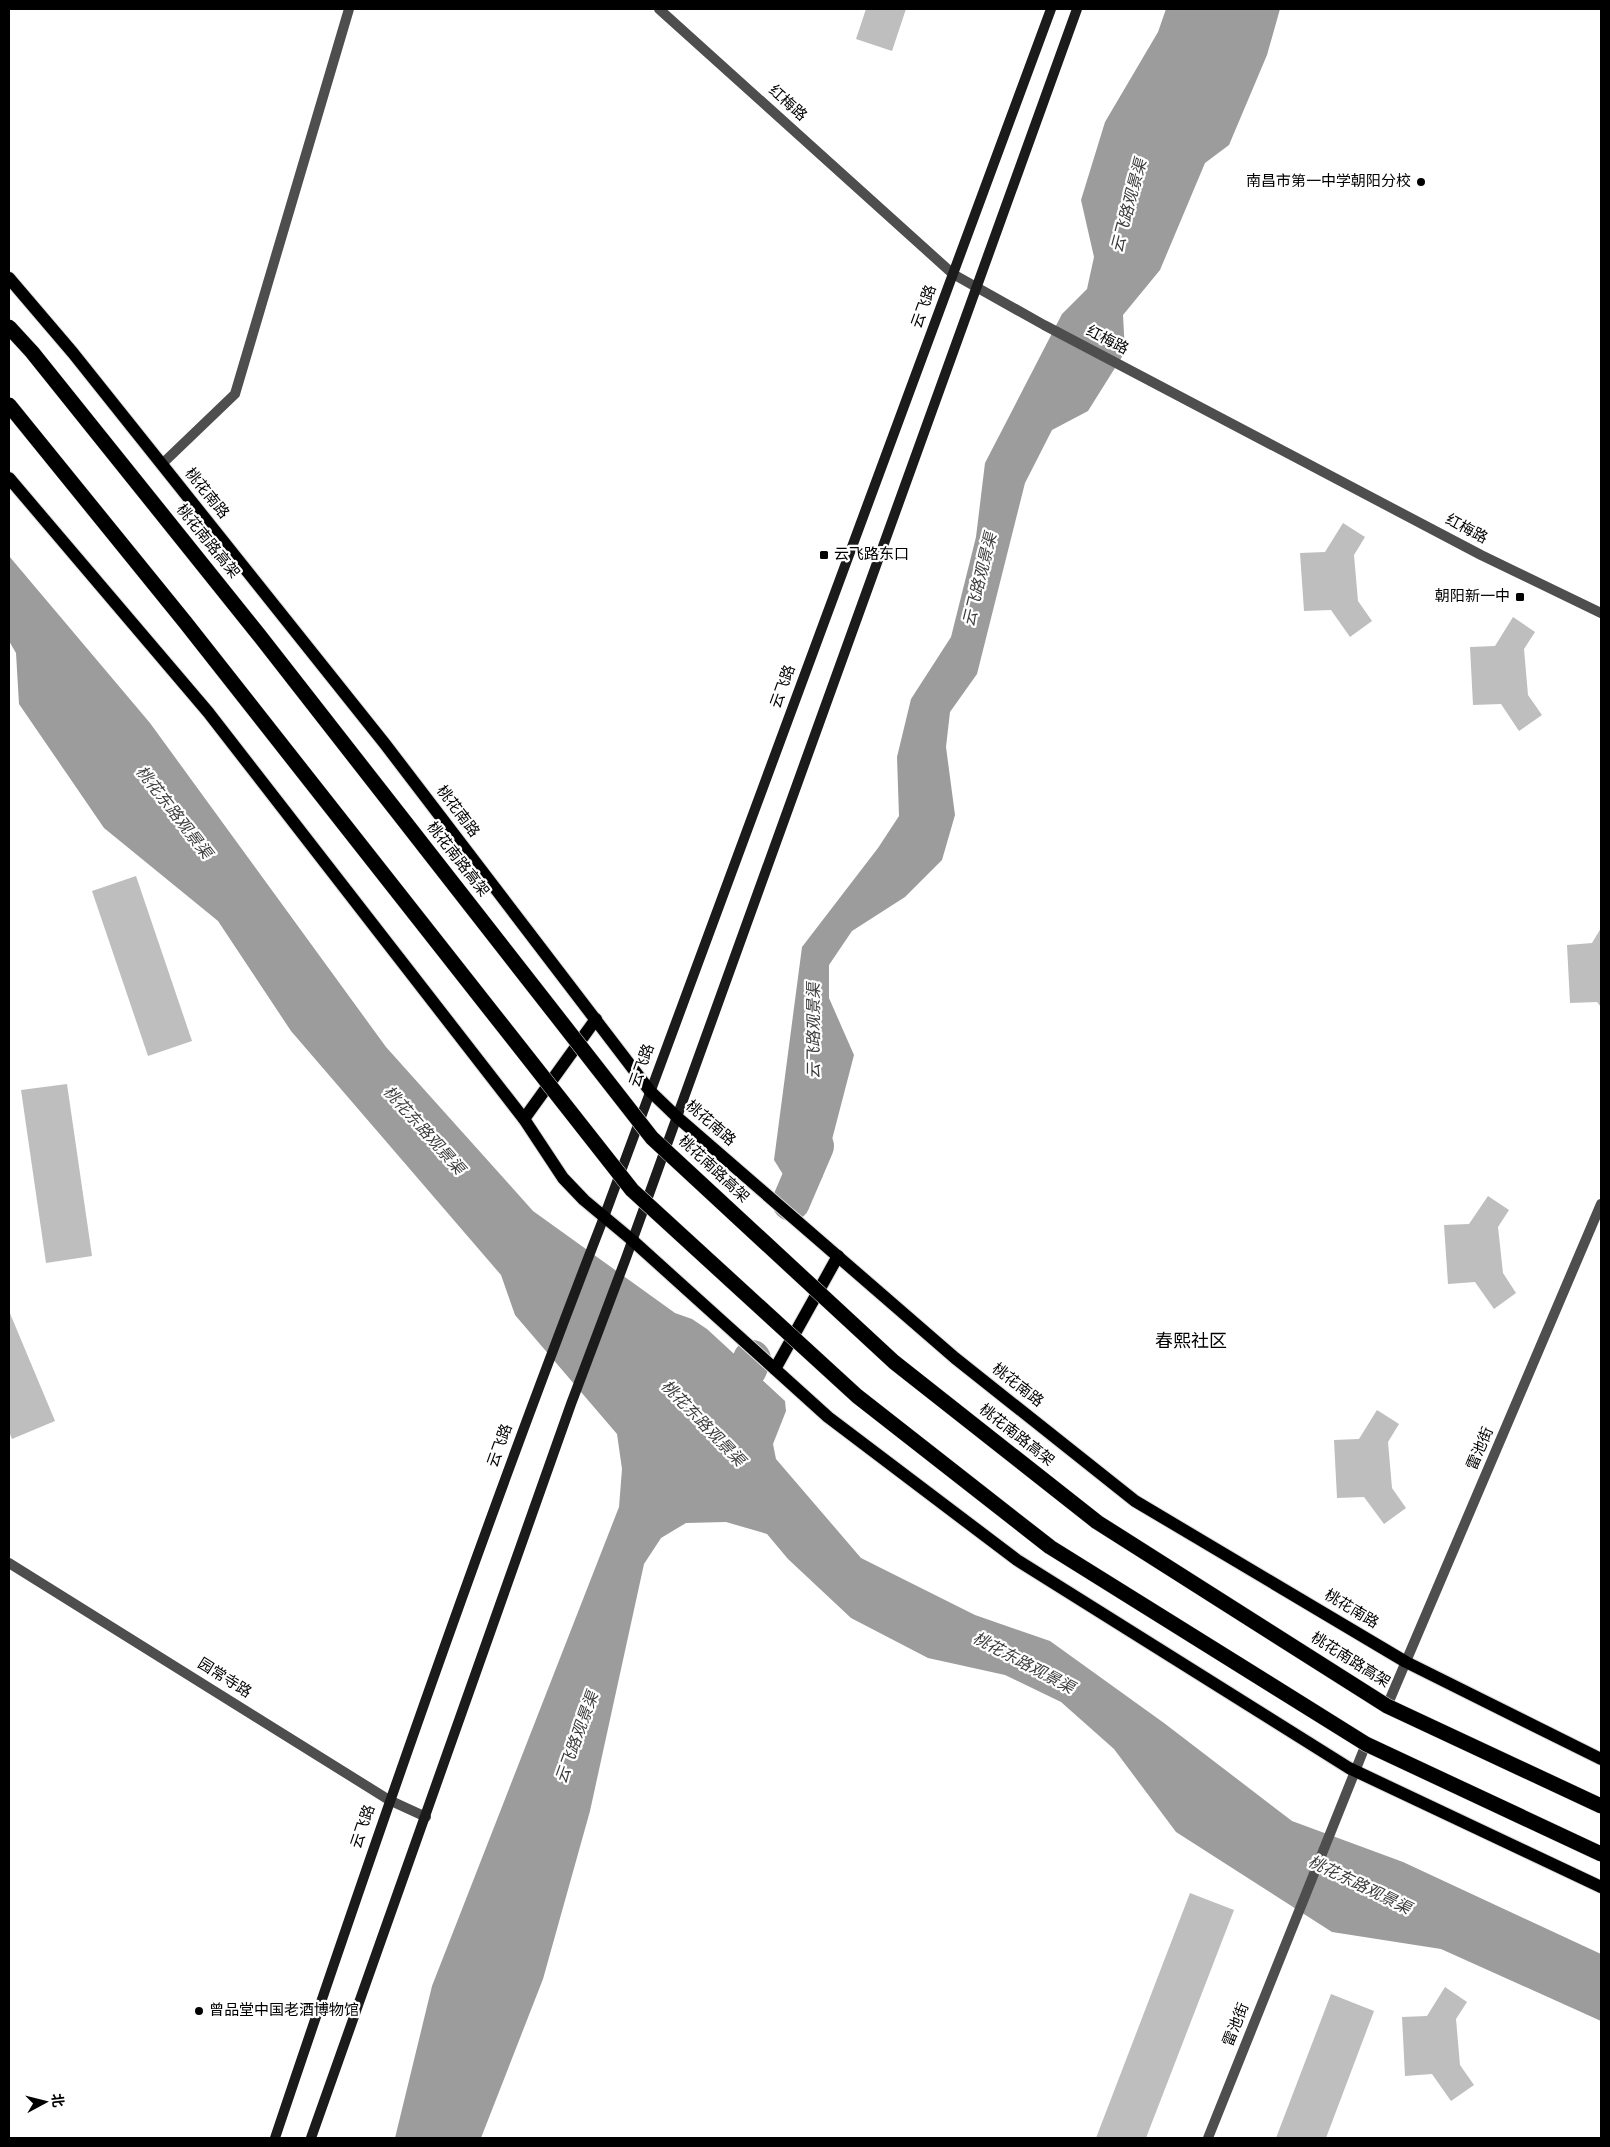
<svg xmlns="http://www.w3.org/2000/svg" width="1610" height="2147" font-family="Overpass,'Noto Sans SC',sans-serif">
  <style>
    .water { fill: #9c9c9c }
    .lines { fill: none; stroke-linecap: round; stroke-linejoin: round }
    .river { stroke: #9c9c9c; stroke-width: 38 }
    .building { fill: #bebebe }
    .primary-casing { stroke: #dbdbdb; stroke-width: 14 }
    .street { stroke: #4e4e4e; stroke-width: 10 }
    .secondary { stroke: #1b1b1b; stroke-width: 10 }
    .primary { stroke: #000; stroke-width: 12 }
    .highway-bridge-casing { stroke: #dbdbdb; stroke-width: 16; stroke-linecap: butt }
    .highway-bridge { stroke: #000; stroke-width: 15 }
    .poi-dot { fill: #000; stroke: #fff; stroke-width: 2 }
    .labels { text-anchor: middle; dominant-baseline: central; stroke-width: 4.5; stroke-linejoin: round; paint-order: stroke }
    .street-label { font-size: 15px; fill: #000; stroke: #fff }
    .poi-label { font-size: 15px; fill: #000; stroke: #fff; text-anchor: end }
    .water-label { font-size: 16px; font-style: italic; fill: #3d3d3d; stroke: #fff }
    .quarter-label { font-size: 18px; fill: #000; stroke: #fff }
  </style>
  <rect width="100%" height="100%" fill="#fff"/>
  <!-- water -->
  <g class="water">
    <path d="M1166 9H1280L1267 55 1229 145 1205 163 1160 270 1123 315 1125 352 1088 411 1052 430 1025 483 977 674 950 712 946 747 955 815 942 860 905 897 852 931 829 965V998L854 1055 822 1178 794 1192 774 1160 802 947 878 848 899 816 897 757 911 699 951 637 976 537 985 463 1062 314 1087 289 1094 257 1081 200 1105 122 1158 32Z"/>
    <path d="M9 556 150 723 386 1047 533 1211 675 1313 692 1319 707 1329 785 1401 786 1411 773 1444 776 1459 861 1558 975 1615 1050 1641 1164 1723 1292 1821 1403 1862 1601 1954V2021L1441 1949 1332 1932 1176 1832 1114 1749 1061 1702 1005 1675 928 1658 851 1618 788 1559 767 1534 726 1522 686 1523 661 1538 644 1564 590 1811 543 1979 481 2138H395L432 1986 619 1507 622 1469 617 1434 515 1315 501 1275 291 1031 218 921 104 828 19 704 16 653 9 641Z"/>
  </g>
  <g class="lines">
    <!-- river -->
    <g class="river">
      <path d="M791 1202 815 1146"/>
      <path d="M709 1403 748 1369 752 1359"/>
    </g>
  </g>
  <!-- building -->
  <g class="building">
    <path d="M866 9H906L892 51 856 39Z"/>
    <path d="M1343 523 1365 537 1354 555 1358 601 1372 621 1350 637 1331 610 1304 611 1300 553 1325 552Z"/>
    <path d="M1513 617 1535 632 1524 649 1528 695 1542 715 1519 731 1501 704 1473 705 1470 647 1495 646Z"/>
    <path d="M136 876 192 1041 148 1056 92 891Z"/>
    <path d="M1601 928V1007L1597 1002 1570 1003 1567 945 1592 943Z"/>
    <path d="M67 1084 92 1256 46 1263 21 1090Z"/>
    <path d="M1488 1196 1509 1210 1498 1227 1503 1273 1516 1293 1494 1309 1475 1282 1448 1284 1444 1225 1469 1224Z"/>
    <path d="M9 1311 55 1421 12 1439 9 1432Z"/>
    <path d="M1377 1410 1399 1424 1388 1442 1392 1488 1406 1508 1384 1524 1364 1497 1337 1498 1334 1440 1359 1439Z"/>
    <path d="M1190 1893 1234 1910 1146 2138H1096Z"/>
    <path d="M1445 1987 1467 2002 1456 2019 1460 2065 1474 2085 1451 2101 1432 2074 1405 2076 1402 2017 1427 2016Z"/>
    <path d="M1331 1994 1374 2011 1326 2138H1276Z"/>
  </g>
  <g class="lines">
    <defs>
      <g id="primary">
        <path d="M9 278 73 353 385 744 650 1091 677 1117 955 1358 1135 1501 1406 1662 1601 1759"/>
        <path d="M9 478 208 712 524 1119 563 1178 584 1200 632 1240 828 1417 1017 1560 1349 1768 1601 1887"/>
        <path d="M524 1119 596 1019"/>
        <path d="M775 1369 838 1256"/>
      </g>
    </defs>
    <!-- primary casing -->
    <use href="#primary" class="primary-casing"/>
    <!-- street -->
    <g class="street">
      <path d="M659 9 953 274 1044 325 1481 555 1601 613"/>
      <path d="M162 464 235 394 349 9"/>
      <path d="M9 1563 389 1800 426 1817"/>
      <path d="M1387 1706 1601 1204"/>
      <path d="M1208 2138 1366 1744"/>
    </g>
    <!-- secondary -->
    <g class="secondary">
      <path d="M275 2138C379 1829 486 1521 604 1217L1051 9"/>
      <path d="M311 2138 571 1404 626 1258 1077 9"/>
    </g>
    <!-- primary -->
    <use href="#primary" class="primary"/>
    <defs>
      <g id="highway-bridge">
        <path d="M9 327 32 352 259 635 652 1138 894 1362 1097 1522 1387 1706 1601 1806"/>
        <path d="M9 405 185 622 632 1190 857 1396 1050 1547 1366 1744 1601 1854"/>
      </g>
    </defs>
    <!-- highway-bridge casing -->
    <use href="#highway-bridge" class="highway-bridge-casing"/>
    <!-- highway-bridge -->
    <use href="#highway-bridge" class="highway-bridge"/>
  </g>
  <!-- markers -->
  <g class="poi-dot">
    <circle cx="1421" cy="182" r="5"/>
    <rect x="819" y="550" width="10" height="10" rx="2.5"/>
    <rect x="1515" y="592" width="10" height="10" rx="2.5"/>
    <circle cx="199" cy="2011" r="5"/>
  </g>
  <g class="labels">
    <!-- street labels -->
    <g class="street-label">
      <text transform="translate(787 104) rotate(42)">红梅路</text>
      <text transform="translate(925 307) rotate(-70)">云飞路</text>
      <text transform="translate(1107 341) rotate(27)">红梅路</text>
      <text transform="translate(206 494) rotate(51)">桃花南路</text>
      <text transform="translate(1466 530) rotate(28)">红梅路</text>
      <text transform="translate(207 542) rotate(51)">桃花南路高架</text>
      <text transform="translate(784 687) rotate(-70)">云飞路</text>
      <text transform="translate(457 812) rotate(53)">桃花南路</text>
      <text transform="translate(457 860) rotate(52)">桃花南路高架</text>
      <text transform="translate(643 1066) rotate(-70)">云飞路</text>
      <text transform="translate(710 1124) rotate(41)">桃花南路</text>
      <text transform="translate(713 1170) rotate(43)">桃花南路高架</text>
      <text transform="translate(1017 1386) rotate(38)">桃花南路</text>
      <text transform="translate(1016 1436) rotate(38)">桃花南路高架</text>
      <text transform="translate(501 1446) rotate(-70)">云飞路</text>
      <text transform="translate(1481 1449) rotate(-67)">雷池街</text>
      <text transform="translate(1351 1610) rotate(31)">桃花南路</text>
      <text transform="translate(1350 1661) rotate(32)">桃花南路高架</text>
      <text transform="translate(224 1679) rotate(32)">园常寺路</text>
      <text transform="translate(364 1827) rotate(-71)">云飞路</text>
      <text transform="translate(1237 2025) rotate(-68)">雷池街</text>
    </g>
    <!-- poi labels -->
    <g class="poi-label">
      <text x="1411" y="182">南昌市第一中学朝阳分校</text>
      <text x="834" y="555" text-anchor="start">云飞路东口</text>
      <text x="1510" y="597">朝阳新一中</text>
      <text x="209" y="2011" text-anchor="start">曾品堂中国老酒博物馆</text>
    </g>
    <!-- water labels -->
    <g class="water-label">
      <text transform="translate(1130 206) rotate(-75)">云飞路观景渠</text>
      <text transform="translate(981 580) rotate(-76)">云飞路观景渠</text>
      <text transform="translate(173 813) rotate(52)">桃花东路观景渠</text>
      <text transform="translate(815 1031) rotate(-90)">云飞路观景渠</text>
      <text transform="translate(423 1131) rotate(48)">桃花东路观景渠</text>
      <text transform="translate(702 1424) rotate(46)">桃花东路观景渠</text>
      <text transform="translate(1023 1664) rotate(28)">桃花东路观景渠</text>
      <text transform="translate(578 1738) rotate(-70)">云飞路观景渠</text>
      <text transform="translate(1359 1886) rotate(26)">桃花东路观景渠</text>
    </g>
    <!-- quarter labels -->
    <g class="quarter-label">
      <text x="1191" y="1342">春熙社区</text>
    </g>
  </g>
  <!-- border -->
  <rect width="1610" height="2147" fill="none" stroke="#000000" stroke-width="20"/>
  <!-- north arrow -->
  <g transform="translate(45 2102) rotate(83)" stroke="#ffffff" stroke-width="4" paint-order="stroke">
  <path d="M0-4L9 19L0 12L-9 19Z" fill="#000000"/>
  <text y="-8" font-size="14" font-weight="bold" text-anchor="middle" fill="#000000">北</text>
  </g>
</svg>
